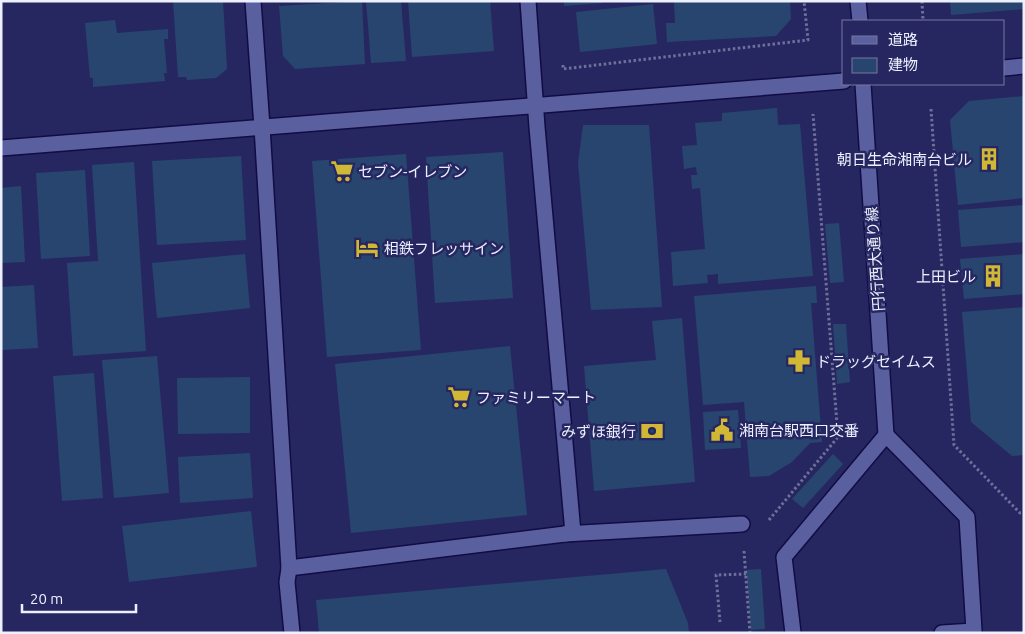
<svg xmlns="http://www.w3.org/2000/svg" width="1025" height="634" font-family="Ubuntu,'Noto Sans JP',sans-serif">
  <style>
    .building { fill: #284570 }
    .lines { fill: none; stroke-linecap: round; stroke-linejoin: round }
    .minor-casing { stroke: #110c43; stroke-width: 18 }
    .tertiary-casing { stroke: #110c43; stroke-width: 18 }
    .path { stroke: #6f709a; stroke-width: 3; stroke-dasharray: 2.5 2.5; stroke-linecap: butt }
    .minor { stroke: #5a609f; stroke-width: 15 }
    .tertiary { stroke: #5a609f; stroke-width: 15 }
    .labels { text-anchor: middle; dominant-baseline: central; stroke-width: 5; stroke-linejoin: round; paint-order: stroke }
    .poi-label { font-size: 15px; fill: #edf0fe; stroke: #262760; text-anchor: start }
    .street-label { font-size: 15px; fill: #edf0fe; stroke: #262760 }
  </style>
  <rect width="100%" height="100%" fill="#262760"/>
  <!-- building -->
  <g class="building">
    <path d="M173 1H223L227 69 216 78 187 80 186 77H178Z"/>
    <path d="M362 1 365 64 295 69 283 56 279 6Z"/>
    <path d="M366 1H401L406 61 371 63Z"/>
    <path d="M408 1H490L494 51 412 57Z"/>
    <path d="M564 1H602V3L564 6Z"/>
    <path d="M674 1H790L791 19 776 36 667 42 666 23H675Z"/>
    <path d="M950 1H1024V9L951 15Z"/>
    <path d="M653 4 657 44 580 52 576 12Z"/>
    <path d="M115 20 117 33 168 29V39H164L167 73H164L165 81 93 87V78H90L85 23Z"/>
    <path d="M1024 96V198L958 205 950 120 969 101Z"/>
    <path d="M777 108 778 125 800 124 813 276 718 284V274L707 275 708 283 673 286 671 252 705 249 700 188 692 189 691 175H697L696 167 684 169 682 146 697 145 695 123 722 121V113Z"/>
    <path d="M583 125H649L662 307 591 310 578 163Z"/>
    <path d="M503 152 513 298 435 303 426 157Z"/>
    <path d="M406 154 421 350 327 357 312 161Z"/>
    <path d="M241 156 246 240 157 245 152 161Z"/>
    <path d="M134 162 146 351 73 356 67 263 98 261 92 165Z"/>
    <path d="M85 170 90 256 41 259 36 173Z"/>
    <path d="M21 186 25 262 1 263V188Z"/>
    <path d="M1024 205V242L961 247 958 210Z"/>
    <path d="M839 223 844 282 830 283 825 224Z"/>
    <path d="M245 254 250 308 157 318 152 263Z"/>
    <path d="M1024 254V294L964 299 960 259Z"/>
    <path d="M34 285 38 348 1 350V287Z"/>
    <path d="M816 286 817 303H811L822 442 810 443 792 462 769 476 750 477 744 402 703 405 694 296Z"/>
    <path d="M1024 307V455L1012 456 971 422 962 312Z"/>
    <path d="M682 318 695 482 594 491 584 366 656 360 652 321Z"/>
    <path d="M833 324H846L850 382 837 384Z"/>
    <path d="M510 346 527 515 351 533 335 364Z"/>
    <path d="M157 356 169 493 114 498 102 360Z"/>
    <path d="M94 373 103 498 62 501 53 376Z"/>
    <path d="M250 377V433L178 434 177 378Z"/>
    <path d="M738 410 741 448 705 450 703 412Z"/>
    <path d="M250 453 253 498 180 503 178 457Z"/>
    <path d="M833 454 843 464 803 508 792 499Z"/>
    <path d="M251 511 257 567 129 582 122 526Z"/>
    <path d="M666 569 688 623 689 633H319L316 600Z"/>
    <path d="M761 569 765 629 751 630 746 570Z"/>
  </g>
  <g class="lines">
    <defs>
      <g id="minor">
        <path d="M253 1 262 127 289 568 287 582 292 633"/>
        <path d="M564 534 742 524"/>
        <path d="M289 568 573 533 537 127 528 1"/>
      </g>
      <g id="tertiary">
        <path d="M858 1 860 21"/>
        <path d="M1004 68 1024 66"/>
        <path d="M863 84 886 435"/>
        <path d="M1 148 844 81"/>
        <path d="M886 435 967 517 974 631 942 633"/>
        <path d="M793 633 784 557 886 435"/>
      </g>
    </defs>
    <!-- minor casing -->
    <use href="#minor" class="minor-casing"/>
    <!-- tertiary casing -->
    <use href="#tertiary" class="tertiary-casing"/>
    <!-- path -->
    <g class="path">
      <path d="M922 1 923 21"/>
      <path d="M563 65V69L808 40 804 1"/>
      <path d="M931 109 954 445 1020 513H1024"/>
      <path d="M769 520 838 437 813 114"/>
      <path d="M744 551 750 633"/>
      <path d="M720 622 716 575 746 574"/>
    </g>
    <!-- minor -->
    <use href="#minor" class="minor"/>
    <!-- tertiary -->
    <use href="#tertiary" class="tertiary"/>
  </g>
  <!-- icons -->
  <defs>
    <symbol id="building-bare" viewBox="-9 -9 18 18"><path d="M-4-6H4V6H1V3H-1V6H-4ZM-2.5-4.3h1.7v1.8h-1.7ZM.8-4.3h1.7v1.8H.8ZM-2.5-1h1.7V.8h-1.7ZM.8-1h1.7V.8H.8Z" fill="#d0b736" stroke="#262760" stroke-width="2.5" paint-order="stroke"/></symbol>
    <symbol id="supermarket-bare" viewBox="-9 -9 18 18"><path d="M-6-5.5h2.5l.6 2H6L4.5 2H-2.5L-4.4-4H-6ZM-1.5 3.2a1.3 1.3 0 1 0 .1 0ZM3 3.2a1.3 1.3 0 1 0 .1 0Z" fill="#d0b736" stroke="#262760" stroke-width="2.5" paint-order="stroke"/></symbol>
    <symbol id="hotel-bare" viewBox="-9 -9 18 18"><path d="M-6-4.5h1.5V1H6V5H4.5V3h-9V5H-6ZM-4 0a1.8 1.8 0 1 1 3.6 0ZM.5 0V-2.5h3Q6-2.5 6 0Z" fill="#d0b736" stroke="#262760" stroke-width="2.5" paint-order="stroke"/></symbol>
    <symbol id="pharmacy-bare" viewBox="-9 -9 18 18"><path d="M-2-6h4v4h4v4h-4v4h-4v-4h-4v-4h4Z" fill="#d0b736" stroke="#262760" stroke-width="2.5" paint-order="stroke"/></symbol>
    <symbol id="civic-bare" viewBox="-9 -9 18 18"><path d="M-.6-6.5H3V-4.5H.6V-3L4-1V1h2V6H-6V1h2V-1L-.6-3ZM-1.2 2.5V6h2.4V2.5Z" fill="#d0b736" stroke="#262760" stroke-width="2.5" paint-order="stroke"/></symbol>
    <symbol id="bank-bare" viewBox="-9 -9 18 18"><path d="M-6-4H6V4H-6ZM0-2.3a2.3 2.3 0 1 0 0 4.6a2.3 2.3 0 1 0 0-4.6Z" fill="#d0b736" stroke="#262760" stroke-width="2.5" paint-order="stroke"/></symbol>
  </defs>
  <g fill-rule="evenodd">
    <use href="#building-bare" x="973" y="143" width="32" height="32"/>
    <use href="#supermarket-bare" x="326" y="155" width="32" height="32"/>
    <use href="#hotel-bare" x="351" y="232" width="32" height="32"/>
    <use href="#building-bare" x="977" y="260" width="32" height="32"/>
    <use href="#pharmacy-bare" x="783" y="345" width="32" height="32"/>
    <use href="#supermarket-bare" x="443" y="381" width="32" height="32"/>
    <use href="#civic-bare" x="706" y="414" width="32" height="32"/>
    <use href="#bank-bare" x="636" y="415" width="32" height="32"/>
  </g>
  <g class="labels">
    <!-- poi labels -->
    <g class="poi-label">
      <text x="972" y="159" text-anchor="end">朝日生命湘南台ビル</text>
      <text x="358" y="171">セブン-イレブン</text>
      <text x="384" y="248">相鉄フレッサイン</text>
      <text x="976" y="276" text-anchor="end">上田ビル</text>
      <text x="816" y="361">ドラッグセイムス</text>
      <text x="476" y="397">ファミリーマート</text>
      <text x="739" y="430">湘南台駅西口交番</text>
      <text x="636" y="431" text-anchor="end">みずほ銀行</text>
    </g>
    <!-- street labels -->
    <g class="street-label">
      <text transform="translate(875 259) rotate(-94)">円行西大通り線</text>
    </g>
  </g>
  <!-- border -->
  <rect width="1025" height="634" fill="none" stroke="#edf0fe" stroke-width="5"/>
  <!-- legend -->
  <rect x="842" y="20" width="162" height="65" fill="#262760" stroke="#76779f"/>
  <rect x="852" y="36" width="25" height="8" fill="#5a609f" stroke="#76779f"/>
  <text x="888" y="45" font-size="15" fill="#edf0fe">道路</text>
  <rect x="852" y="58" width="25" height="15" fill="#284570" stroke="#76779f"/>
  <text x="888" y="70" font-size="15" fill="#edf0fe">建物</text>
  <!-- scale -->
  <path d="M22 604v8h114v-8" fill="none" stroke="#edf0fe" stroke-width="2.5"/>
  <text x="30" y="604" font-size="15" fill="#edf0fe" stroke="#262760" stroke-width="4" paint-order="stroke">20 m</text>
</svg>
